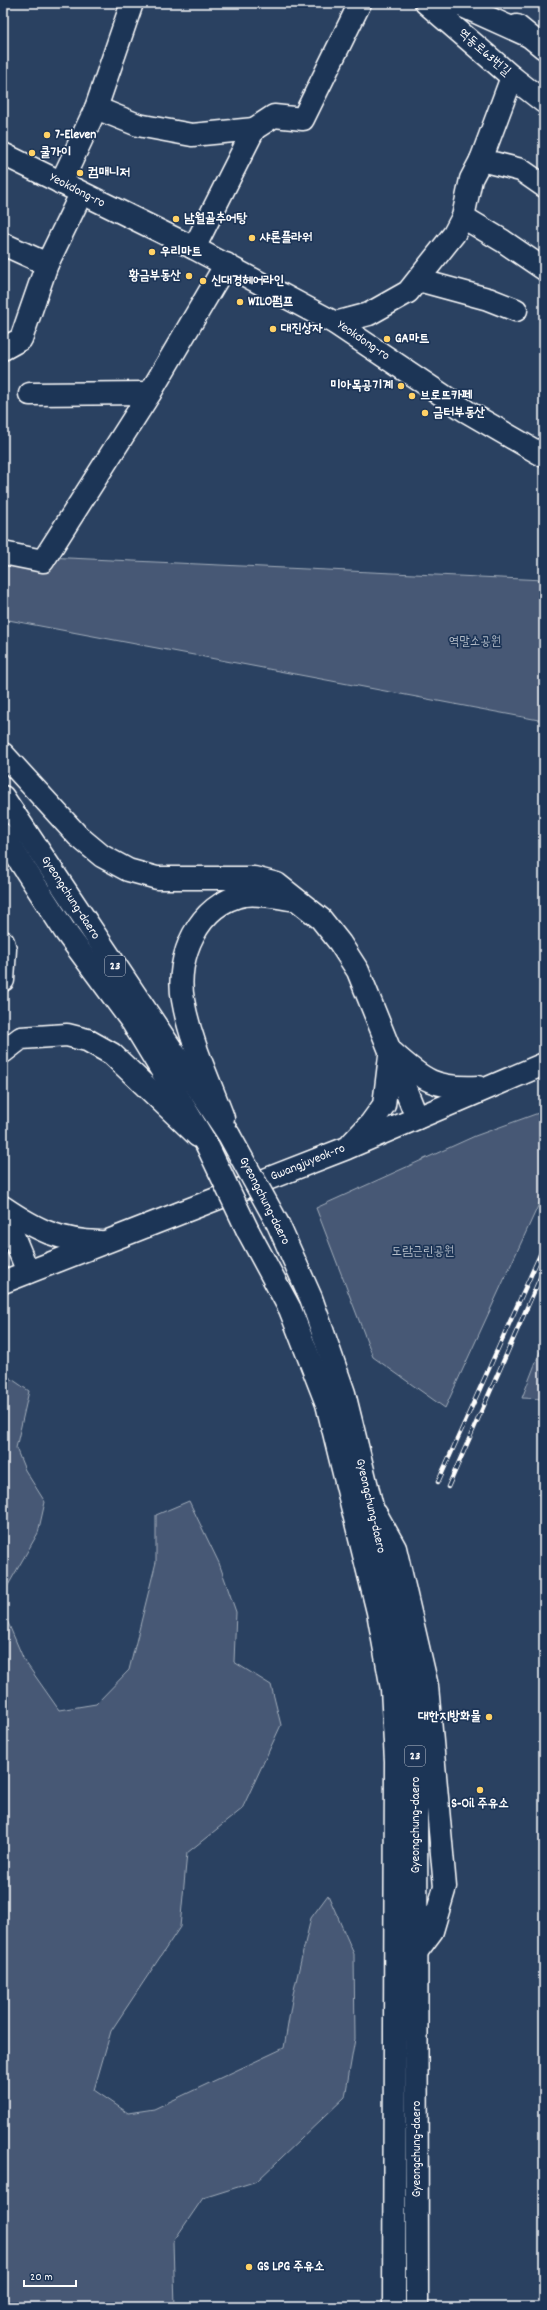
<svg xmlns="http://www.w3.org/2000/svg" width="547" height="2310" font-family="Dekko,'Poor Story',sans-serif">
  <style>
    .green { fill: #465975; stroke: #a2acba }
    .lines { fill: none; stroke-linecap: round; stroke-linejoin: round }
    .minor-casing { stroke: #fff; stroke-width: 25 }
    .major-casing { stroke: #fff; stroke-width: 25 }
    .minor { stroke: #1d3557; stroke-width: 22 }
    .major { stroke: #1d3557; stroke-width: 22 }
    .rail-casing { stroke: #fff; stroke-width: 4.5 }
    .rail { stroke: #1d3557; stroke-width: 3; stroke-dasharray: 9; stroke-linecap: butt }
    .major-bridge-casing { stroke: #fff; stroke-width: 25; stroke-linecap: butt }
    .major-bridge { stroke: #1d3557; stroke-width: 22 }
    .poi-dot { fill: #ffd166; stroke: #1d3557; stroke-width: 1.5 }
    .labels { text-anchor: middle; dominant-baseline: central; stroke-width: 3.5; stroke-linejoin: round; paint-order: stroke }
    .shield { fill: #1d3557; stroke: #bbc2cd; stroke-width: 1 }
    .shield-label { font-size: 12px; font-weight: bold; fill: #fff }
    .street-label { font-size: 13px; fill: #fff; stroke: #1d3557 }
    .poi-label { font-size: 13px; font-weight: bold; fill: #fff; stroke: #1d3557; text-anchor: start }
    .park-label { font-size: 13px; fill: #b5bdc8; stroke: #1d3557 }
  </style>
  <rect width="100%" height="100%" fill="#2a4161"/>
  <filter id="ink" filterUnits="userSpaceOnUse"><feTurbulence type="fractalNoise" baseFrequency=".025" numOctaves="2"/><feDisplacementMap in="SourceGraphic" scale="8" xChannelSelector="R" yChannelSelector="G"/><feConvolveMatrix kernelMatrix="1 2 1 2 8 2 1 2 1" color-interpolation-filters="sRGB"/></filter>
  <g filter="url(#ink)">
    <!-- green -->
    <g class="green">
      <path d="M3 555 544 580V721L3 619Z"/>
      <path d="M544 1111V1193L445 1408 373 1357 316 1208 475 1136Z"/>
      <path d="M544 1341V1399L522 1398Z"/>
      <path d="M3 1373 29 1391 16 1448 25 1470 45 1502 38 1533 3 1594Z"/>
      <path d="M189 1501 219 1563 236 1612 234 1662 271 1685 281 1725 242 1809 187 1853 180 1927 111 2031 94 2090 128 2113 154 2109 284 2048 293 1994 311 1918 328 1895 354 1954 355 2039 345 2097 257 2181 203 2198 173 2242 175 2307H3V1611L24 1660 59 1710 96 1704 129 1670 156 1562V1515Z"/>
    </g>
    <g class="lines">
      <defs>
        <g id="minor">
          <path d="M426 3 512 77 544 102"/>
          <path d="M456 3 527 35"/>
          <path d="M517 26 544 48"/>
          <path d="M96 108 138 125 192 135 254 129 194 248"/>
          <path d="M254 129 274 116 303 119 360 3"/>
          <path d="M3 154 194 248 335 323 466 411 544 456"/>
          <path d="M481 160 521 170 544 186"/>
          <path d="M61 183 96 108 132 3"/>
          <path d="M463 217 503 241 544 269"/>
          <path d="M3 244 47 264 81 194"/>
          <path d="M418 280 488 299 516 310"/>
          <path d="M335 323 369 314 408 292 454 234 463 217 471 179 481 160 512 77"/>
          <path d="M3 349 21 339 47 264"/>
          <path d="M30 394 150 393"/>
          <path d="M3 553 43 561 150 393 226 264"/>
          <path d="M3 754 78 836 102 856 128 870 157 878H254L277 884 321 919 340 943 358 971 417 1118"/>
          <path d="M3 942 5 949 3 980"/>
          <path d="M3 1052 21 1038 67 1035 87 1040 112 1054 198 1136"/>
          <path d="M393 1053C424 1081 436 1089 478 1087"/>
          <path d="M223 1118C209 1080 190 1041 183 1000 175 958 198 903 245 895 259 893 276 897 290 899"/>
          <path d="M352 1143 371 1123 384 1105 390 1056"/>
          <path d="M3 1207C37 1230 59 1241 100 1242"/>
          <path d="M3 1211 28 1272"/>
          <path d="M3 1282 347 1148 544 1064"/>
          <path d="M376 1514 395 1548 427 1686 445 1887 432 1931 417 1951"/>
        </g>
        <g id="major">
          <path d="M3 797 229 1135"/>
          <path d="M3 835 65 931 133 1023 207 1145"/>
          <path d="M278 1224 311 1298 344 1393 372 1507 408 1680 416 1764 417 2307"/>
          <path d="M248 1231 290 1309 327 1404 378 1612 392 1689 396 1761 394 2307"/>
        </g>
      </defs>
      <!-- minor casing -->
      <use href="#minor" class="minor-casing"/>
      <!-- major casing -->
      <use href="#major" class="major-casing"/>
      <!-- minor -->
      <use href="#minor" class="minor"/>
      <!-- major -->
      <use href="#major" class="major"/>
      <defs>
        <g id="rail">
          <path d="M438 1482 544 1246"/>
          <path d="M448 1487 544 1269"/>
        </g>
      </defs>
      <!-- rail casing -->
      <use href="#rail" class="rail-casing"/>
      <!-- rail -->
      <use href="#rail" class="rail"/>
      <defs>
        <g id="major-bridge">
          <path d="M229 1135 278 1224"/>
          <path d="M207 1145 248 1231"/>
        </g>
      </defs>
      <!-- major-bridge casing -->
      <use href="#major-bridge" class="major-bridge-casing"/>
      <!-- major-bridge -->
      <use href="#major-bridge" class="major-bridge"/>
    </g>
  </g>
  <!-- markers -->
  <g class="poi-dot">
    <circle cx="47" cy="135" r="4"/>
    <circle cx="32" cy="153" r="4"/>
    <circle cx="80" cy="173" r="4"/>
    <circle cx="176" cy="219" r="4"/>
    <circle cx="252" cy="238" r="4"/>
    <circle cx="152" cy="252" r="4"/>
    <circle cx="189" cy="276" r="4"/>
    <circle cx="203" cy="281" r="4"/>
    <circle cx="240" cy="302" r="4"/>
    <circle cx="273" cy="329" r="4"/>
    <circle cx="387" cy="339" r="4"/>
    <circle cx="401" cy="386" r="4"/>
    <circle cx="412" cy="396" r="4"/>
    <circle cx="425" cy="413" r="4"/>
    <circle cx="489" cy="1717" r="4"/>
    <circle cx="480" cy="1790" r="4"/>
    <circle cx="249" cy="2267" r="4"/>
  </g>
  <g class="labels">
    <!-- shield labels -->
    <g class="shield">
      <rect x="105" y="956" width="20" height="20" rx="3"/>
      <rect x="405" y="1746" width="20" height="20" rx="3"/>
    </g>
    <g class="shield-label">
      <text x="115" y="966">23</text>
      <text x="415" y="1756">23</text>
    </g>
    <!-- street labels -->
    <g class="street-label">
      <text transform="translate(484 53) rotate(41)">역동로63번길</text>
      <text transform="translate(77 191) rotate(27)">Yeokdong-ro</text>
      <text transform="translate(363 341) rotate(34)">Yeokdong-ro</text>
      <text transform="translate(70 898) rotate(57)">Gyeongchung-daero</text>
      <text transform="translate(308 1163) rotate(-22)">Gwangjuyeok-ro</text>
      <text transform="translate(264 1201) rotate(63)">Gyeongchung-daero</text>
      <text transform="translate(370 1506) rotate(77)">Gyeongchung-daero</text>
      <text transform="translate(416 1825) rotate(-90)">Gyeongchung-daero</text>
      <text transform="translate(417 2149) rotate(-90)">Gyeongchung-daero</text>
    </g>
    <!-- poi labels -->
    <g class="poi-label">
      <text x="55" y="135">7-Eleven</text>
      <text x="40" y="153">쿨가이</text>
      <text x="88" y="173">컴매니저</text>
      <text x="184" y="219">남월골추어탕</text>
      <text x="260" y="238">샤론플라워</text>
      <text x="160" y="252">우리마트</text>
      <text x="181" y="276" text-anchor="end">황금부동산</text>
      <text x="211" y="281">신대경헤어라인</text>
      <text x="248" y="302">WILO펌프</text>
      <text x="281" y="329">대진상자</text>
      <text x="395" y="339">GA마트</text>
      <text x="393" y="386" text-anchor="end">미아목공기계</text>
      <text x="420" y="396">브로뜨카페</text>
      <text x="433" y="413">금터부동산</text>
      <text x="481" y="1717" text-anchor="end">대한지방화물</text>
      <text x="480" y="1804" text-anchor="middle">S-Oil 주유소</text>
      <text x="257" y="2267">GS LPG 주유소</text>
    </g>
    <!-- park labels -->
    <g class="park-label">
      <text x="475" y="642">역말소공원</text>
      <text x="423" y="1252">도람근린공원</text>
    </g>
  </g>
  <!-- margin -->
  <rect width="547" height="2310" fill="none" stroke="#1d3557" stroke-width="16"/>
  <rect x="8" y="8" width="531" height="2294" fill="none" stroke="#fff" stroke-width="1.5" filter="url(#ink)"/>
  <!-- scale -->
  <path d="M24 2280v6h52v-6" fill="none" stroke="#ffffff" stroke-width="2"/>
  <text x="30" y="2280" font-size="12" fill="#ffffff" stroke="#1d3557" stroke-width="3" paint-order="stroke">20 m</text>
</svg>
